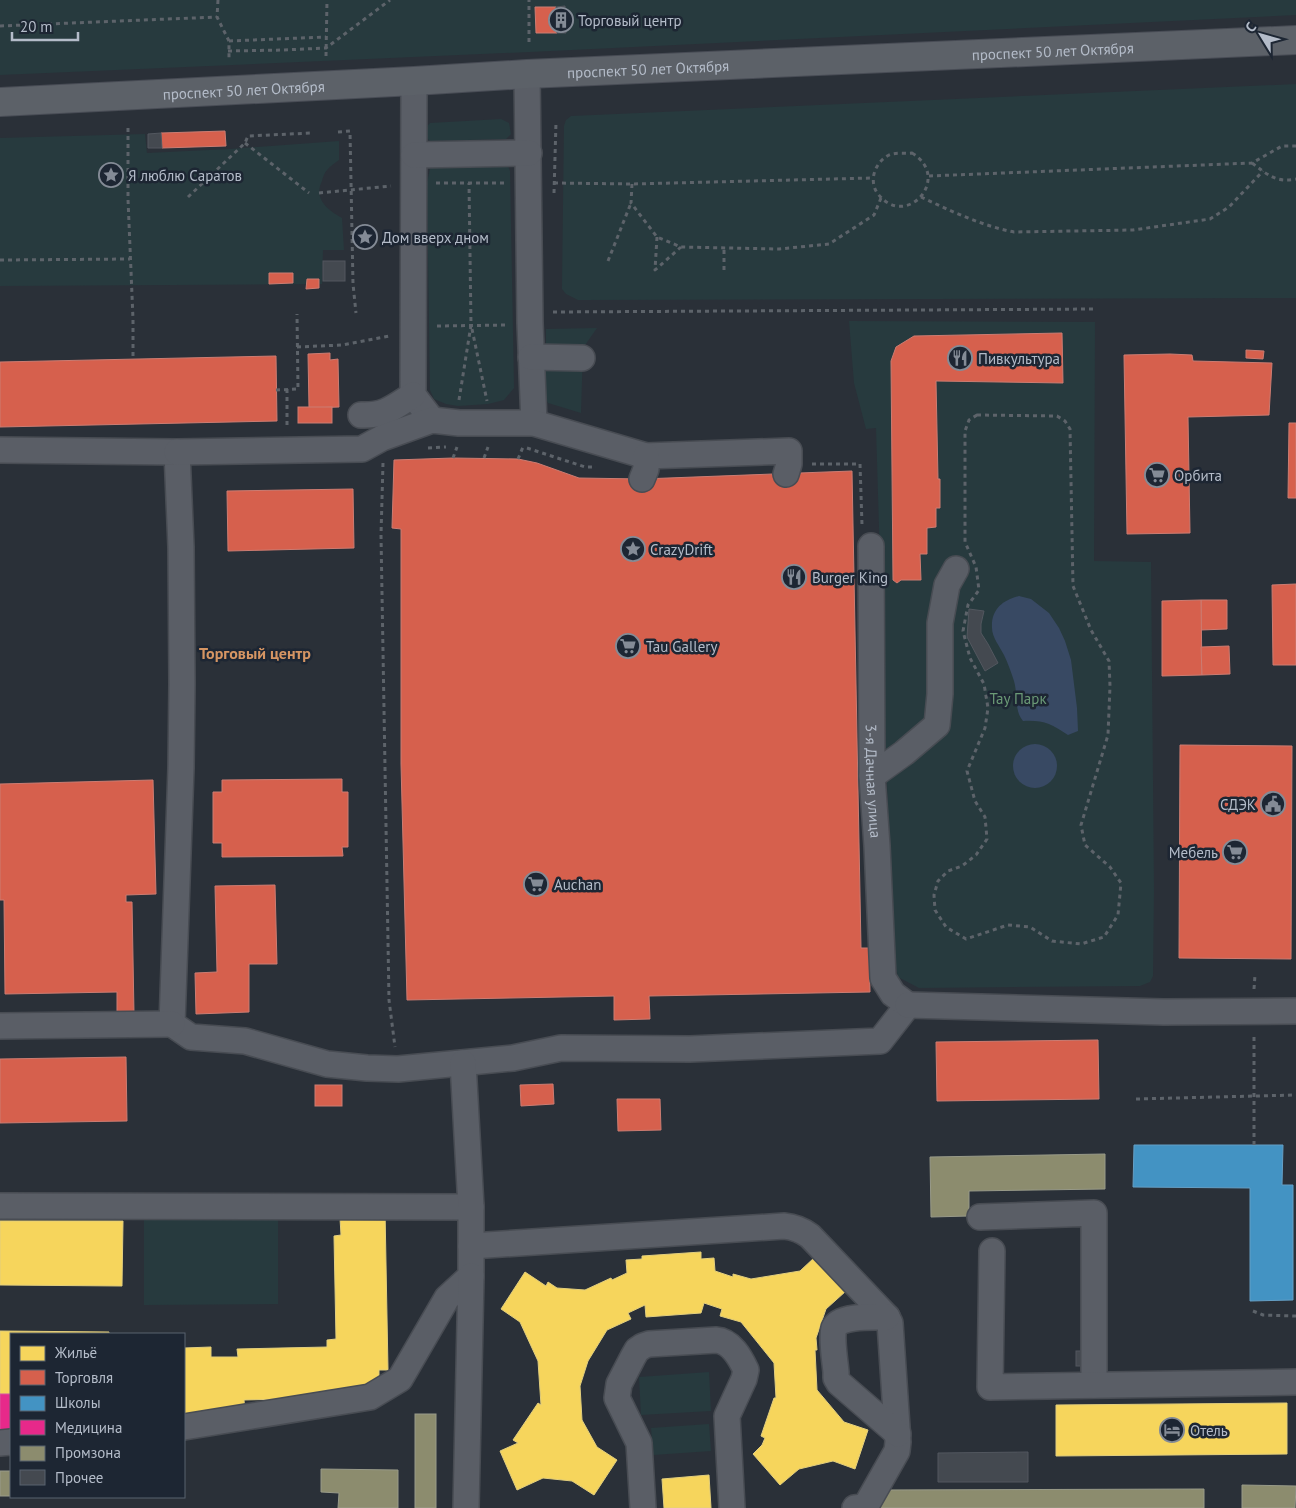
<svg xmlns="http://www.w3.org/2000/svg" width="1296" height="1508" font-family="'PT Sans',sans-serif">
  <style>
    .green { fill: #273a3e }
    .water { fill: #384963 }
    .homes { fill: #f6d55c; stroke: #e2ce7d }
    .shops { fill: #d6604d; stroke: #cc7c72 }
    .schools { fill: #4393c3; stroke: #659fc5 }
    .health { fill: #e7298a; stroke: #d8559d }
    .industry { fill: #8c8c6e; stroke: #989a89 }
    .building { fill: #444950; stroke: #52575f }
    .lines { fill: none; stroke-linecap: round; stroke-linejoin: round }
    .minor-casing { stroke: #484c53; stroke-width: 28 }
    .major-casing { stroke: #484c55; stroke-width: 30 }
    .path { stroke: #5d636a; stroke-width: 3; stroke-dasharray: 4 4; stroke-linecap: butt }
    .minor { stroke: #5a5e66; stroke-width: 25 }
    .major { stroke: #5c6168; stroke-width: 28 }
    .labels { text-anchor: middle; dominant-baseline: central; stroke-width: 5; stroke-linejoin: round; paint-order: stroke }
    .poi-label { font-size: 15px; fill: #b4bcc9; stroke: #1d2633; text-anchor: start }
    .street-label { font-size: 15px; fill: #b4bcc9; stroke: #1d2633 }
    .park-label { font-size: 15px; fill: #6b9a76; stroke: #1d2633 }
    .neighbourhood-label { font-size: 16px; font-weight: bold; fill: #d59563; stroke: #1d2633 }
  </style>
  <rect width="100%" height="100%" fill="#2a3038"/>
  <!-- green -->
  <g class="green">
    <path d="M0 0H1296V15L530 52 0 75Z"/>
    <path d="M1296 84V298L578 300 566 294 562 289 564 126 566 120 571 116Z"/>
    <path d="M501 119 509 123 511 134 506 139 430 141 425 136 426 128 430 123Z"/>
    <path d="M145 134 147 153 230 149 339 141V160C335 163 330 166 327 170 324 173 323 177 322 181 313 199 328 210 342 218L344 250H323L322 284 0 286V138Z"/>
    <path d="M438 162 507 164 510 171 514 388 504 400 488 404 458 406 446 404 434 399 430 390 427 183 430 169Z"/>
    <path d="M849 321 1095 322 1094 561 1151 562 1154 889 1153 976 1150 982 1140 986 919 988 898 977 893 954 885 726 876 428 866 429 854 383Z"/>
    <path d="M597 328 583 348 581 413 548 403 546 398V329Z"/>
    <path d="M144 1220H278V1304L144 1305Z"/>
    <path d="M709 1372 711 1411 641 1415 639 1377Z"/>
    <path d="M709 1424 711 1451 653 1455 651 1428Z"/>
  </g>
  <!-- water -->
  <g class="water">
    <path d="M1019 596 1031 599 1049 613 1059 628 1065 641 1071 660 1077 708 1078 731 1068 735C1051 724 1044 720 1023 721 1014 710 1018 695 1014 681 1011 672 1008 663 1004 655 1000 647 992 637 992 628 991 609 1003 600 1019 596Z"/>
    <circle cx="1035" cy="766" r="22"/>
  </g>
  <!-- homes -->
  <g class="homes">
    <path d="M385 1210 388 1370H379V1389L326 1390V1398L244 1400 245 1412 184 1414V1348L211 1347V1357H238L237 1349 327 1347V1340L336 1339 334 1236 341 1235 340 1218Z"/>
    <path d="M0 1221H123L122 1286 0 1285Z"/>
    <path d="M701 1252V1259L714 1258 715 1271 733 1277V1274L751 1279 800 1271 815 1257 846 1291 826 1309 816 1338 817 1350H815L817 1390 844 1422 868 1430 855 1469 833 1461 799 1469 780 1485 753 1454 762 1445 765 1438 761 1436 774 1398H776L774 1363 741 1322 720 1316 722 1309 704 1303 701 1313 646 1317 645 1305 628 1313 631 1319 607 1330 588 1361 580 1386 582 1420 597 1447 617 1460 594 1495 572 1481 543 1478 517 1490 500 1451 518 1443 513 1440 538 1403 541 1405 538 1361 520 1322 501 1309 525 1272 546 1286 548 1282 557 1288 585 1290 611 1278 612 1280 627 1273 626 1260 642 1259V1256Z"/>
    <path d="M0 1331 109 1332V1334H11V1394H0Z"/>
    <path d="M1287 1403V1454L1056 1456V1405Z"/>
    <path d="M709 1475 711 1508H664L662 1479Z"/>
  </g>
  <!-- shops -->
  <g class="shops">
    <path d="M535 7H556L557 33H536Z"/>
    <path d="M225 131 226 146 162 148 161 133Z"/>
    <path d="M269 273H293V283L269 284Z"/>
    <path d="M307 279H319V288L306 289Z"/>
    <path d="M1062 333 1063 383 936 381 938 479H940V508H936V527L927 528V554H920L921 580H901L897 583 893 580 891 361 896 347 914 336Z"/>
    <path d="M1246 350 1264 351 1263 359 1246 358Z"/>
    <path d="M330 353V360L338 359 339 407 309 408 308 354Z"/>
    <path d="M1170 354 1192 355 1193 361 1272 363 1269 415 1188 417 1190 533 1127 534 1124 355Z"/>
    <path d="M276 356 277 421 0 427V362Z"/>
    <rect x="298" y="407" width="34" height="16"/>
    <path d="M1289 423H1296V498H1288Z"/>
    <path d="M453 458 518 459 537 463 579 478 642 479 852 471 861 948H869L870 992 649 996 650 1019 614 1020V996L407 1000 401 764V529L392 528 394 460Z"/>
    <path d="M353 489 354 548 228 551 227 491Z"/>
    <path d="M1296 584V665H1273L1272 585Z"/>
    <path d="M1201 600H1227V629L1201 630Z"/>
    <path d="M1201 600 1202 675 1162 676V601Z"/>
    <path d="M1229 646 1230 674 1202 675 1201 647Z"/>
    <path d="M1180 745 1292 746 1291 959 1179 958Z"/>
    <path d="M342 779V792H348V847H342L343 856 222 857V843H213V792H222V780Z"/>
    <path d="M153 780 156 894 126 895V902H132L134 1014H117V992L5 994 4 900H0V784Z"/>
    <path d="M275 885 277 964H249V1012L196 1014 195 973 217 972 215 886Z"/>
    <path d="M1098 1040 1099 1099 937 1101 936 1042Z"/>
    <path d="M126 1057 127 1121 0 1123V1059Z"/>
    <path d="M553 1084 554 1104 521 1106 520 1085Z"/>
    <rect x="315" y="1085" width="27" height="21"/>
    <path d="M617 1099H660L661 1130 618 1131Z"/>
  </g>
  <!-- schools -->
  <path class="schools" d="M1134 1145H1283L1282 1185H1293V1300L1250 1301V1188L1133 1187Z"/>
  <!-- health -->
  <rect class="health" x="0" y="1394" width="11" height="39"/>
  <!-- industry -->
  <g class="industry">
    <path d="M1105 1154V1189L969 1191V1216L931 1217 930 1157Z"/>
    <rect x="415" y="1414" width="21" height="94"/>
    <path d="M321 1469 398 1470V1508H338L339 1493 321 1492Z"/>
    <rect x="0" y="1471" width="11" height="25"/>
    <path d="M1242 1485 1296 1486 1295 1508H1242Z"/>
    <path d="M1204 1489V1508H880V1490Z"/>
  </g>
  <!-- building -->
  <g class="building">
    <path d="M565 6 566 33H557L556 7Z"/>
    <path d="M161 133 162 148H148V134Z"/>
    <rect x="323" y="261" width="22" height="20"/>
    <path d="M969 609 984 611 981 624V633L988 644 998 663 985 671 967 637Z"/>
    <rect x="1076" y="1351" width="10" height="15"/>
    <path d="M1028 1452V1482H938V1453Z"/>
  </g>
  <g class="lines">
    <defs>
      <g id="minor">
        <path d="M527 74 530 323 534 423"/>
        <path d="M414 81 413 395 432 420"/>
        <path d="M414 155 529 153"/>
        <path d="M531 357 582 358"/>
        <path d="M361 415C385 416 394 407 413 395"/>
        <path d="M0 450 177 452 181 547 182 684 181 768 172 1024 191 1037 245 1041 327 1064 367 1068 398 1069 513 1058 561 1048 690 1049 880 1041 908 1005"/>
        <path d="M177 452 362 449 382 438 432 420 459 423H534L646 456 789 451V464L786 474"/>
        <path d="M642 479 646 469V456"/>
        <path id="s1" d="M871 546 872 776 877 846 883 978 893 994 908 1005"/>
        <path d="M872 776 904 753 937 725 940 694V623L947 585 956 569"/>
        <path d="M908 1005 1164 1012 1296 1011"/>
        <path d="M0 1026 172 1024"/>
        <path d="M0 1206 471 1207"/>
        <path d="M980 1217 1094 1213V1385"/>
        <path d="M471 1246 784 1226C795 1227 802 1230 810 1236L887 1317 890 1323 898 1442 897 1451 867 1504 863 1507 855 1508"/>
        <path d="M992 1251 990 1387 1296 1382"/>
        <path d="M887 1317C874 1317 839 1315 834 1328 831 1338 835 1361 836 1372V1378L839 1383 898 1434"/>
        <path d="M184 1427 370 1397 400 1379 447 1298 471 1276V1207L463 1063"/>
        <path d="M0 1443 11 1442"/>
        <path d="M466 1508 471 1276"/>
        <path d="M643 1508 639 1443 617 1398 619 1384 633 1357 637 1350 643 1346 649 1344 716 1340C731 1341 740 1357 746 1370L744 1379 727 1416 732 1508"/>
      </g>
      <g id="major">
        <path id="s2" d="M0 102 414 81 527 74 1296 40"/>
      </g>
    </defs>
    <!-- minor casing -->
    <use href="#minor" class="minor-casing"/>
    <!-- major casing -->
    <use href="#major" class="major-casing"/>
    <!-- path -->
    <g class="path">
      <path d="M218 0 217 17 229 41V60"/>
      <path d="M0 26 217 17"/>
      <path d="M229 41 326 37"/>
      <path d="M529 42V0"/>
      <path d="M228 51 283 50 326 48 390 0"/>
      <path d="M326 56 327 0"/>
      <path d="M128 128V199L133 319V358"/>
      <path d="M338 132 350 131 353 284 356 313"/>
      <path d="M245 143 309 193"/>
      <path d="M912 153C953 178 906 230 878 194 868 181 875 162 889 155 896 152 905 154 912 153Z"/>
      <path d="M1252 163C1268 175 1276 183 1296 179"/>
      <path d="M929 176 1252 163 1282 146H1296"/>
      <path d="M436 183H505"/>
      <path d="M554 183 632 184 872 178"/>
      <path d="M632 184 631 203 657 237 681 247 779 249 829 244 874 215 881 198"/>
      <path d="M319 193 391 186"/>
      <path d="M554 193 556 122"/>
      <path d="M188 197 245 143 248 136 312 133"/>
      <path d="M921 197C951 211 982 226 1014 232L1133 230 1210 219 1229 207 1263 171"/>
      <path d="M657 237 655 270 681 247"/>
      <path d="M0 260 130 259"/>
      <path d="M608 261 631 203"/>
      <path d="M724 270V249"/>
      <path d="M553 312 1097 309"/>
      <path d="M437 326 508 325"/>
      <path d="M472 329 487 401"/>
      <path d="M297 347 342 345 389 336"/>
      <path d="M287 389V429"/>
      <path d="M276 390 298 389 297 314"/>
      <path d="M459 400 471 325 469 183"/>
      <path d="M977 415 1057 416 1065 421 1070 429 1073 586 1091 630 1109 661 1110 686 1108 735 1081 825 1085 845 1110 867 1121 883 1118 915 1104 937 1081 944 1052 941 1030 927 1008 925 966 939 946 927 935 910 934 895 938 881 948 871 962 866 976 855 987 839 985 817 975 801 967 771 985 728 988 708 984 684 970 658 963 631 968 605 979 590 976 567 965 542V431L969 420Z"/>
      <path d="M428 448 446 447"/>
      <path d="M527 448 585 467H596"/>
      <path d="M453 458 457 447"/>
      <path d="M484 458 488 447"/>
      <path d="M518 459 523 447"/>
      <path d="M383 463 381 535 389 1000 395 1047"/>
      <path d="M812 464H860L862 525"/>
      <path d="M1254 989 1255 975"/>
      <path d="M1136 1099 1296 1095"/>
      <path d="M1254 1145V1033"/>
      <path d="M1253 1311 1263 1315 1296 1316"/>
    </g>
    <!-- minor -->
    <use href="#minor" class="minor"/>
    <!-- major -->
    <use href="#major" class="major"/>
  </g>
  <!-- icons -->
  <defs>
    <symbol id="building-ring" viewBox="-11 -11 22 22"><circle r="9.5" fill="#1d2633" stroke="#848b96" stroke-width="1.5"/><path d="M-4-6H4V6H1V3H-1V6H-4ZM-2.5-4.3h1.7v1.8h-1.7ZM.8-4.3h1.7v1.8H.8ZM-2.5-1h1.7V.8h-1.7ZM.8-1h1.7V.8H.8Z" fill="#848b96"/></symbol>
    <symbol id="sight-ring" viewBox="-11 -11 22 22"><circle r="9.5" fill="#1d2633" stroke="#848b96" stroke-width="1.5"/><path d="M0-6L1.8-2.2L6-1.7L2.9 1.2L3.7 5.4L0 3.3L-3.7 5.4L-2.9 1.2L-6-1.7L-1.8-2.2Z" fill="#848b96"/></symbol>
    <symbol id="restaurant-ring" viewBox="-11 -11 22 22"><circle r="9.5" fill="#1d2633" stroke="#848b96" stroke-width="1.5"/><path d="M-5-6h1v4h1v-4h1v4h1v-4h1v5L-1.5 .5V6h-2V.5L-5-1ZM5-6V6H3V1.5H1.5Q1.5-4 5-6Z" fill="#848b96"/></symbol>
    <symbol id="supermarket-ring" viewBox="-11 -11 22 22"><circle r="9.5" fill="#1d2633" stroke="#848b96" stroke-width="1.5"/><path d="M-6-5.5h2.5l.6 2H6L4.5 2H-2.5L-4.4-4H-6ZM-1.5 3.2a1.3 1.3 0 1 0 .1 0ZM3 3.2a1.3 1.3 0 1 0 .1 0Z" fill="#848b96"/></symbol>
    <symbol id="civic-ring" viewBox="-11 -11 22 22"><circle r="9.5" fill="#1d2633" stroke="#848b96" stroke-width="1.5"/><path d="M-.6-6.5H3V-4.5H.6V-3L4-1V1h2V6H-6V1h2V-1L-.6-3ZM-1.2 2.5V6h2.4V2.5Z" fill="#848b96"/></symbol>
    <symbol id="hotel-ring" viewBox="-11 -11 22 22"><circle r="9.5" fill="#1d2633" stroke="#848b96" stroke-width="1.5"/><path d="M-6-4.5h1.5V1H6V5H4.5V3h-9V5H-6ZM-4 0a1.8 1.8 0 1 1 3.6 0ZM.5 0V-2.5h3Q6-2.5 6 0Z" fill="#848b96"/></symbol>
  </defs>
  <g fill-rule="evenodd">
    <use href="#building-ring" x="547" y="6" width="28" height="28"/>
    <use href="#sight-ring" x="97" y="161" width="28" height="28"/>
    <use href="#sight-ring" x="351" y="223" width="28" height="28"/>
    <use href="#restaurant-ring" x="946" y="344" width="28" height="28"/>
    <use href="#supermarket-ring" x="1143" y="461" width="28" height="28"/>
    <use href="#sight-ring" x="619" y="535" width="28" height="28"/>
    <use href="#restaurant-ring" x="780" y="563" width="28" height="28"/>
    <use href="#supermarket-ring" x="614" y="632" width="28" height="28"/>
    <use href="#civic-ring" x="1259" y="790" width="28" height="28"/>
    <use href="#supermarket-ring" x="1221" y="838" width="28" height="28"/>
    <use href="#supermarket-ring" x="522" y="870" width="28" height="28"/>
    <use href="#hotel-ring" x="1158" y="1416" width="28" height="28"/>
  </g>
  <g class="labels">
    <!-- poi labels -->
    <g class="poi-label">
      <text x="578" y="20">Торговый центр</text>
      <text x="128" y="175">Я люблю Саратов</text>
      <text x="382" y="237">Дом вверх дном</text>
      <text x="978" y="358">Пивкультура</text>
      <text x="1174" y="475">Орбита</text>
      <text x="650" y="549">CrazyDrift</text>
      <text x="812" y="577">Burger King</text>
      <text x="646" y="646">Tau Gallery</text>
      <text x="1256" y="804" text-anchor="end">СДЭК</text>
      <text x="1218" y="852" text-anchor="end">Мебель</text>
      <text x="554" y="884">Auchan</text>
      <text x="1190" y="1430">Отель</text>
    </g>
    <!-- street labels -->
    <g class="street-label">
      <text stroke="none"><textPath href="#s2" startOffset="1054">проспект 50 лет Октября</textPath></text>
      <text stroke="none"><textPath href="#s2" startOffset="649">проспект 50 лет Октября</textPath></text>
      <text stroke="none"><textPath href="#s2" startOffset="244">проспект 50 лет Октября</textPath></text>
      <text stroke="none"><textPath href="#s1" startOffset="235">3-я Дачная улица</textPath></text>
    </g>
    <!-- park labels -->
    <g class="park-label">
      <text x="1018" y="698">Тау Парк</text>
    </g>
    <!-- neighbourhood labels -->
    <g class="neighbourhood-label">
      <text x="255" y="653">Торговый центр</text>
    </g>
  </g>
  <!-- legend -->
  <rect x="10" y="1333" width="175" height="165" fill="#1d2633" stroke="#59626f"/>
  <rect x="20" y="1346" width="25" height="15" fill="#f6d55c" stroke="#59626f"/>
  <text x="55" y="1358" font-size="15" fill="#b4bcc9">Жильё</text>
  <rect x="20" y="1370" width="25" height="15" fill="#d6604d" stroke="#59626f"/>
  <text x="55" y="1383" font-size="15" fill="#b4bcc9">Торговля</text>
  <rect x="20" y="1396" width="25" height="15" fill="#4393c3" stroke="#59626f"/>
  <text x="55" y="1408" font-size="15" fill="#b4bcc9">Школы</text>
  <rect x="20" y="1420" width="25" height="15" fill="#e7298a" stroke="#59626f"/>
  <text x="55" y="1433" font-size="15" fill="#b4bcc9">Медицина</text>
  <rect x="20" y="1446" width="25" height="15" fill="#8c8c6e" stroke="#59626f"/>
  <text x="55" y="1458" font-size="15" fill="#b4bcc9">Промзона</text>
  <rect x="20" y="1470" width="25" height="15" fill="#444950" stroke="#59626f"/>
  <text x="55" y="1483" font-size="15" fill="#b4bcc9">Прочее</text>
  <!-- north arrow -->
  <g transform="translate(1261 35) rotate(307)" stroke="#1d2633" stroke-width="4" paint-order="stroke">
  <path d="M0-4L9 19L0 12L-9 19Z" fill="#b4bcc9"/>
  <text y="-8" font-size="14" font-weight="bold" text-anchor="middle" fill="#b4bcc9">С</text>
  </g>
  <!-- scale -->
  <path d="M12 32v8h66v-8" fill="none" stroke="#b4bcc9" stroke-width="2.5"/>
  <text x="20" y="32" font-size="15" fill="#b4bcc9" stroke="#1d2633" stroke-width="4" paint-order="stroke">20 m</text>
</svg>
